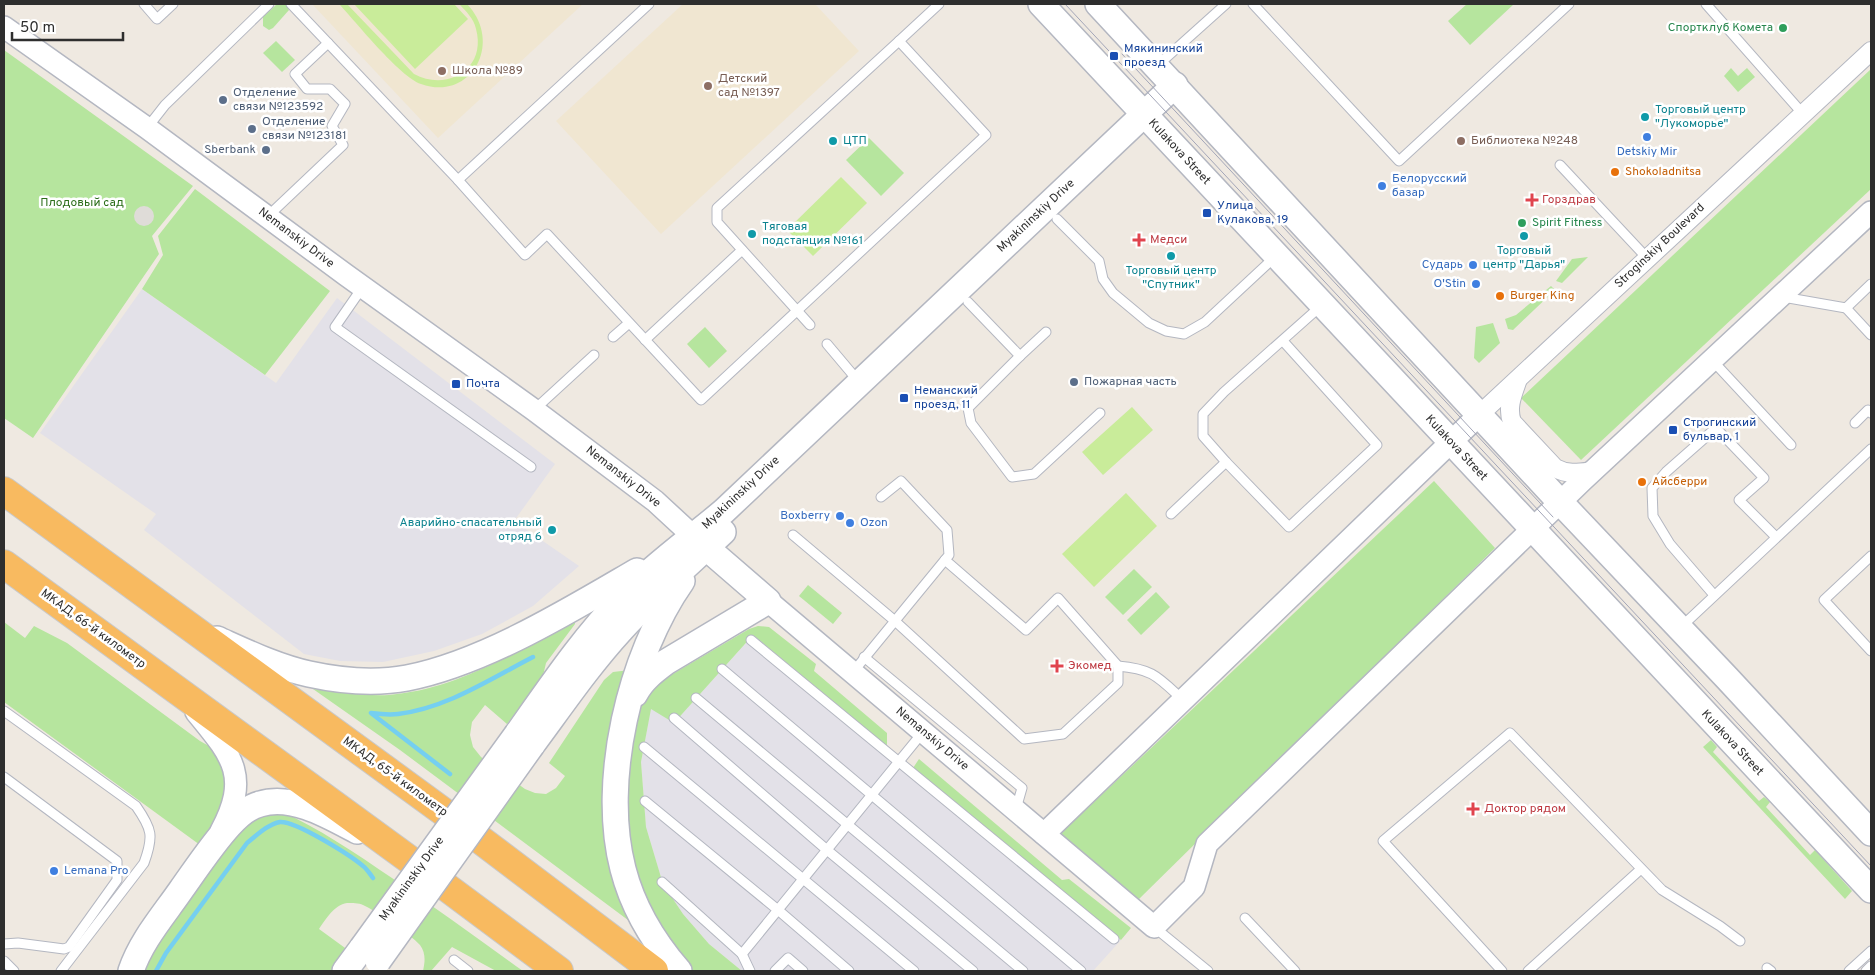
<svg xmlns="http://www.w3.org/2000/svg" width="1875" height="975" font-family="Overpass,sans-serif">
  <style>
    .industrial { fill: #e3e1e8 }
    .education { fill: #f0e6d1 }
    .green { fill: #b6e59e }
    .pitch { fill: #c9ec9a }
    .plaza { fill: #dfdcd8 }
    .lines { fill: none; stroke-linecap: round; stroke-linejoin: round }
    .stream { stroke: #75cff0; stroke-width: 4.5 }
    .service-casing { stroke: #b4b7c1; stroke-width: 11 }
    .minor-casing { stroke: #b4b7c1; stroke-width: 20 }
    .tertiary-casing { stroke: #b4b7c1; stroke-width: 24 }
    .secondary-casing { stroke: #b4b7c1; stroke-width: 28 }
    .trunk-casing { stroke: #c9c9c9; stroke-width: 30 }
    .service { stroke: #fff; stroke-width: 9 }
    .minor { stroke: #fff; stroke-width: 18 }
    .tertiary { stroke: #fff; stroke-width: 21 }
    .secondary { stroke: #fff; stroke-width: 25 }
    .trunk { stroke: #f8ba60; stroke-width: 28 }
    .tram { stroke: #a3a6b8; stroke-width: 1 }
    .secondary-bridge-casing { stroke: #b4b7c1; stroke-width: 28; stroke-linecap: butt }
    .secondary-bridge { stroke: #fff; stroke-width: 25 }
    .leisure-dot { fill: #2e9e5b; stroke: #fff; stroke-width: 2 }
    .transit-dot { fill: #1a4fb4; stroke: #fff; stroke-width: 2 }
    .education-dot { fill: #8d6e63; stroke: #fff; stroke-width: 2 }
    .service-dot { fill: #5c6f8a; stroke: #fff; stroke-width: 2 }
    .culture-dot { fill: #0f9aa8; stroke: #fff; stroke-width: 2 }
    .shop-dot { fill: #3f7fe0; stroke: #fff; stroke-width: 2 }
    .food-dot { fill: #e8710a; stroke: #fff; stroke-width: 2 }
    .health-dot { fill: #e0444e; stroke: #fff; stroke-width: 2 }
    .labels { text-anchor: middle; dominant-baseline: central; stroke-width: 5; stroke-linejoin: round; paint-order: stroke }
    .leisure-label { font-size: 12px; fill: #27864d; stroke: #fff; text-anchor: end }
    .transit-label { font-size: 12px; fill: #164399; stroke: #fff; text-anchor: start }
    .education-label { font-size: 12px; fill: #785e54; stroke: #fff; text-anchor: start }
    .service-label { font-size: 12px; fill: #4e5e75; stroke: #fff; text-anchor: start }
    .culture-label { font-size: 12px; fill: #0d838f; stroke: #fff; text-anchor: start }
    .street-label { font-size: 12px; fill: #2e2e2e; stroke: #fff }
    .shop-label { font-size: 12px; fill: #366cbe; stroke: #fff; text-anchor: start }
    .food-label { font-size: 12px; fill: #c56008; stroke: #fff; text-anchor: start }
    .health-label { font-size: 12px; fill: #be3a42; stroke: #fff; text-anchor: start }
    .park-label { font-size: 12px; fill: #2c6e1b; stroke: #fff }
  </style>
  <rect width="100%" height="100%" fill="#efe9e1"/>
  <!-- industrial -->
  <g class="industrial">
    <path d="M142 289 276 383 337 298 555 464 514 521 579 566 533 606 482 634 434 651 383 662 340 661 304 654 144 530 156 514 40 433Z"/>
    <path d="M753 635 1121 940 1093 971H742L709 944 683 914 663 884 646 827 641 762 651 708 674 723Z"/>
  </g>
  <!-- education -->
  <g class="education">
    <path d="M312 4H583L438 138Z"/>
    <path d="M683 4H815L859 51 661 234 556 121Z"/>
  </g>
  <!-- green -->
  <g class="green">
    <path d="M277 4H286L289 10 273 28 269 30 263 26V17Z"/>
    <path d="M1467 4H1514L1470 45 1448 21Z"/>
    <path d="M276 41 295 60 282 72 263 53Z"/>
    <path d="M4 50 193 186 152 236 159 254 33 438 4 418Z"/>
    <path d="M1731 68 1738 76 1747 68 1755 77 1738 92 1724 76Z"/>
    <path d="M1871 69V189L1581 460 1521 398Z"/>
    <path d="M869 138 904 173 881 196 846 160Z"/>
    <path d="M195 189 330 291 265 375 142 289 163 255 158 236Z"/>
    <path d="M1588 257 1562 283 1556 281 1572 259Z"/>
    <path d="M1551 286 1555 290 1513 330 1508 329 1505 319 1516 315Z"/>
    <path d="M1493 323 1500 343 1479 363 1474 358 1476 327Z"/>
    <path d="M705 327 727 351 709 368 687 344Z"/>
    <path d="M1434 481 1495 548 1138 900 1060 834Z"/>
    <path d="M1134 569 1152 587 1123 615 1105 597Z"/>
    <path d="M808 585 842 613 833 624 799 596Z"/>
    <path d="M1156 592 1170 607 1141 635 1127 620Z"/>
    <path d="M4 622 25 638 34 626 67 643 200 741 218 751 228 787 215 824 200 845 4 702Z"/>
    <path d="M575 622V624L546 663 542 680 507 724 485 705 472 722 470 735 473 747 481 757 525 789 535 793 546 794 556 788 565 776 549 763 604 680 613 672 630 670 618 707 636 926 400 750 313 689C338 691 373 698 397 694 461 687 518 650 575 622Z"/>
    <path d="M758 626 769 627 816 664 814 671 887 733V746L753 635 674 723 651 709 641 762 646 827 663 884 683 914 709 944 742 971H693L674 950 632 877 622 806 636 710 659 682 749 629Z"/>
    <path d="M1711 740 1717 747 1713 752 1759 801 1764 797 1770 802 1766 807 1810 855 1815 850 1852 891 1845 899 1703 747Z"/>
    <path d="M919 759 1062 880 1069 879 1131 928 1121 940 913 768Z"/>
    <path d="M278 810C319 828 355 853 392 878 437 909 480 940 523 971H496L452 947 431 971H423C425 962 426 953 420 945 411 935 375 910 363 905 359 903 352 903 347 903 334 905 326 919 319 929L352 953 339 971H138L232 836 247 821Z"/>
  </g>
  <!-- pitch -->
  <g class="pitch">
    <path d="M339 4H347L414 74C447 92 487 69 476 29 474 19 466 11 459 4H467C504 43 471 102 421 84 400 77 356 22 339 4Z"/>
    <path d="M354 4H454L468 19 415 69Z"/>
    <path d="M841 177 867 203 813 256 787 230Z"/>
    <path d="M1132 407 1153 430 1103 475 1082 452Z"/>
    <path d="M1126 493 1157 526 1094 587 1062 554Z"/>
  </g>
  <!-- plaza -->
  <circle class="plaza" cx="144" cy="216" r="10"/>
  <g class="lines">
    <!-- stream -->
    <g class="stream">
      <path d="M450 774 371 713C379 714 389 715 398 714 447 708 490 679 533 657"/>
      <path d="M156 971 166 953 247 843C256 836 268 824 280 822 296 821 350 855 363 866 367 869 370 874 373 878"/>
    </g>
    <defs>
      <g id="service">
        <path d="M144 4 157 19 173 4"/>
        <path d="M291 4 458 180 525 255 547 234 701 400 986 135 899 41 939 4"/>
        <path d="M1253 4 1399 161 1569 4"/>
        <path d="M1706 4 1803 114"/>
        <path d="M1158 65 1226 4"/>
        <path d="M147 128 165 105 269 4"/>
        <path d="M1560 165 1647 258"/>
        <path d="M458 180 649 4"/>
        <path d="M267 217 343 145 332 126 345 104 330 89H307L295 74 328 43"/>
        <path d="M1057 219 1099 261 1103 279 1113 293 1149 323 1166 331 1184 334 1205 322 1276 256"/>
        <path d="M362 288 335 327 531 467"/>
        <path d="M1783 297 1846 308 1871 284"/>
        <path d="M968 302 1020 356 968 408 971 423 1012 477 1034 474 1100 413"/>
        <path d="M1846 308 1871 335"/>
        <path d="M810 325 717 222V208L899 41"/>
        <path d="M613 337 629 323"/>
        <path d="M645 340 742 250"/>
        <path d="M1283 341 1377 445 1289 527 1226 462 1203 436V414L1224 392 1322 305"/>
        <path d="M827 344 859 382"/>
        <path d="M1020 356 1046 332"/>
        <path d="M1712 360 1791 445"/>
        <path d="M534 410 594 355"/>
        <path d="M1855 423 1868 410 1871 413"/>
        <path d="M1171 514 1226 462"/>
        <path d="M793 535 895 621 1024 739 1063 734 1118 683V666L1058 598 1026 630 945 560"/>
        <path d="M1871 556 1824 600 1871 651"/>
        <path d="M1714 595 1670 544 1653 516 1652 488 1666 472 1716 428 1764 478 1739 500 1776 537"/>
        <path d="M1680 628 1871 449"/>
        <path d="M751 640 1114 939"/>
        <path d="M864 657 1022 788 1016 809"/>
        <path d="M1118 666C1153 669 1158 677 1183 700"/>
        <path d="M722 669 1081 971"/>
        <path d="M853 672 949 555 947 530 901 481 881 497"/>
        <path d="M696 698 1023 971"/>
        <path d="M4 711 136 806C152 829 154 836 144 863L61 971"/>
        <path d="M674 718 827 850 973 971"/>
        <path d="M644 747 914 971"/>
        <path d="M4 777 117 861V880L69 947 64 949 18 943 4 944"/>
        <path d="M645 801 778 910 849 971"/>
        <path d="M662 882 742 954 750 971"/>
        <path d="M1245 918 1295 971"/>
        <path d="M1154 927 1208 971"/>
        <path d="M742 954 923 732"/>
        <path d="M454 960 468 971"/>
        <path d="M4 961 14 971"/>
        <path d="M1767 968 1771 971"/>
        <path d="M775 971 788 958 803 971"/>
        <path d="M1502 971 1383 841 1510 733 1662 890 1720 926 1740 941"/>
        <path d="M1528 971 1641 869"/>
        <path d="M1849 971 1871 951"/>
        <path d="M1866 971 1871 966"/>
      </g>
      <g id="minor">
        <path d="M1517 382C1512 396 1507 408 1512 422L1555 468C1568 475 1578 473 1592 471"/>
        <path d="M1479 415 1871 51"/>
      </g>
      <g id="tertiary">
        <path d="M4 27 147 128 346 275 534 410 655 501 694 537"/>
        <path d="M768 601 1154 927 1194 887 1207 844 1582 481 1871 212"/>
        <path d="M196 712C231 755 251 775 221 831"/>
        <path d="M1044 834 1479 415"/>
      </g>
      <g id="secondary">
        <path d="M1041 4 1871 890"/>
        <path d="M1098 4 1560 502 1727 678 1871 833"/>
        <path d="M217 639C246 652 277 667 309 674 341 681 375 684 407 678 484 663 570 610 637 571"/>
        <path d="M635 694C642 680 654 671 666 662L768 601 694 537"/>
        <path d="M517 734C551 686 584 637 625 595 655 564 691 539 724 511L1175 85"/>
        <path d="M532 745C561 706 588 666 621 630 653 595 689 564 723 532"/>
        <path d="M131 971C141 941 163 916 181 890 196 869 211 846 229 826 237 817 248 807 260 804 292 794 329 816 357 831"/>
        <path d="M345 971 362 948"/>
        <path d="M679 971C653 941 633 908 623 869 600 781 630 655 682 581"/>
      </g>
      <g id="trunk">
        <path d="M4 491 445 813 654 971"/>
        <path d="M4 564 410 860 559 971"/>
      </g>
    </defs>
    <!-- service casing -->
    <use href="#service" class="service-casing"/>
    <!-- minor casing -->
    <use href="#minor" class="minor-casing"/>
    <!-- tertiary casing -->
    <use href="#tertiary" class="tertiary-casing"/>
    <!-- secondary casing -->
    <use href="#secondary" class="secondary-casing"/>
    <!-- trunk casing -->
    <use href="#trunk" class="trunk-casing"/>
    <!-- service -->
    <use href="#service" class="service"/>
    <!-- minor -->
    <use href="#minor" class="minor"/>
    <!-- tertiary -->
    <use href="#tertiary" class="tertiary"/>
    <!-- secondary -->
    <use href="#secondary" class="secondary"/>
    <!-- trunk -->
    <use href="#trunk" class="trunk"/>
    <!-- tram -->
    <g class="tram">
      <path d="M1065 4 1871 866"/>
      <path d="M1122 54 1553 517"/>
    </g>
    <defs>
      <g id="secondary-bridge">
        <path d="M362 948 517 734"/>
        <path d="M378 961 532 745"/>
      </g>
    </defs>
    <!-- secondary-bridge casing -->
    <use href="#secondary-bridge" class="secondary-bridge-casing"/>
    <!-- secondary-bridge -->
    <use href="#secondary-bridge" class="secondary-bridge"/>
  </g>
  <!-- markers -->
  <g class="leisure-dot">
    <circle cx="1783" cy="28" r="5"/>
    <circle cx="1522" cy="223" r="5"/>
  </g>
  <g class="transit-dot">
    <rect x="1109" y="51" width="10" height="10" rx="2.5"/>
    <rect x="1202" y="208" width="10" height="10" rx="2.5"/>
    <rect x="451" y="379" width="10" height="10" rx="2.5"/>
    <rect x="899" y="393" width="10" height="10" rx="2.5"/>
    <rect x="1668" y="425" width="10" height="10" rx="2.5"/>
  </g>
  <g class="education-dot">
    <circle cx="442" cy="71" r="5"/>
    <circle cx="708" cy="86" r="5"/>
    <circle cx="1461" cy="141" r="5"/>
  </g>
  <g class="service-dot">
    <circle cx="223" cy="100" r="5"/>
    <circle cx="252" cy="129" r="5"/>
    <circle cx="266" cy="150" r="5"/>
    <circle cx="1074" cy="382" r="5"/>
  </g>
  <g class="culture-dot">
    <circle cx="1645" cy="117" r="5"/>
    <circle cx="833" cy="141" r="5"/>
    <circle cx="752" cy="234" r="5"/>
    <circle cx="1524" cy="236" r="5"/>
    <circle cx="1171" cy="256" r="5"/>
    <circle cx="552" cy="530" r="5"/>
  </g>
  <g class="shop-dot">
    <circle cx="1647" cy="137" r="5"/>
    <circle cx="1382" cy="186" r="5"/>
    <circle cx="1473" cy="265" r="5"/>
    <circle cx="1476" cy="284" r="5"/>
    <circle cx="840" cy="516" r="5"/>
    <circle cx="850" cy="523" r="5"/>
    <circle cx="54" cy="871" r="5"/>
  </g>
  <g class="food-dot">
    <circle cx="1615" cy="172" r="5"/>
    <circle cx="1500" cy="296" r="5"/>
    <circle cx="1642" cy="482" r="5"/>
  </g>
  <g class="health-dot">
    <path d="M1529.5 192.5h5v5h5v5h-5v5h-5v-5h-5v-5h5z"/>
    <path d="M1136.5 232.5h5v5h5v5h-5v5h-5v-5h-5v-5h5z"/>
    <path d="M1054.5 658.5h5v5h5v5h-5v5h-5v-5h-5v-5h5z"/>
    <path d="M1470.5 801.5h5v5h5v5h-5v5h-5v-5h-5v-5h5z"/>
  </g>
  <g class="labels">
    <!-- leisure labels -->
    <g class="leisure-label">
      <text x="1773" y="28">Спортклуб Комета</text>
      <text x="1532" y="223" text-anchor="start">Spirit Fitness</text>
    </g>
    <!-- transit labels -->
    <g class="transit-label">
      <text x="1124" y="49">Мякининский<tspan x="1124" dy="14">проезд</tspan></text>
      <text x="1217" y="206">Улица<tspan x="1217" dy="14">Кулакова, 19</tspan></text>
      <text x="466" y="384">Почта</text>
      <text x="914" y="391">Неманский<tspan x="914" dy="14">проезд, 11</tspan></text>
      <text x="1683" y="423">Строгинский<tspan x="1683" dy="14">бульвар, 1</tspan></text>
    </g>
    <!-- education labels -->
    <g class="education-label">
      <text x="452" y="71">Школа №89</text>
      <text x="718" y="79">Детский<tspan x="718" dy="14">сад №1397</tspan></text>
      <text x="1471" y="141">Библиотека №248</text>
    </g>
    <!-- service labels -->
    <g class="service-label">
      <text x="233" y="93">Отделение<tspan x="233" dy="14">связи №123592</tspan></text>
      <text x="262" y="122">Отделение<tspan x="262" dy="14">связи №123181</tspan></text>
      <text x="256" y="150" text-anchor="end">Sberbank</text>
      <text x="1084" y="382">Пожарная часть</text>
    </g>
    <!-- culture labels -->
    <g class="culture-label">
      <text x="1655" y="110">Торговый центр<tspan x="1655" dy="14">"Лукоморье"</tspan></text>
      <text x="843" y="141">ЦТП</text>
      <text x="762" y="227">Тяговая<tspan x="762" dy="14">подстанция №161</tspan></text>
      <text x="1524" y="251" text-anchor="middle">Торговый<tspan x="1524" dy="14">центр "Дарья"</tspan></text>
      <text x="1171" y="271" text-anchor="middle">Торговый центр<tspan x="1171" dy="14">"Спутник"</tspan></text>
      <text x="542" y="523" text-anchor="end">Аварийно-спасательный<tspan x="542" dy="14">отряд 6</tspan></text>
    </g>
    <!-- street labels -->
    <g class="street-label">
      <text transform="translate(1179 152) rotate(47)">Kulakova Street</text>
      <text transform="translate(1036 216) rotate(-43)">Myakininskiy Drive</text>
      <text transform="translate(296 238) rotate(37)">Nemanskiy Drive</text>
      <text transform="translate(1660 246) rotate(-43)">Stroginskiy Boulevard</text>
      <text transform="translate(1456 448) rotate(47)">Kulakova Street</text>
      <text transform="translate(623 477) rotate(38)">Nemanskiy Drive</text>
      <text transform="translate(741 493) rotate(-43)">Myakininskiy Drive</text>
      <text transform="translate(93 629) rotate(36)">МКАД, 66-й километр</text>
      <text transform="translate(932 739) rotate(40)">Nemanskiy Drive</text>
      <text transform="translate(1732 743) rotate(47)">Kulakova Street</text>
      <text transform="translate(395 777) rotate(36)">МКАД, 65-й километр</text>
      <text transform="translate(412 879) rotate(-54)">Myakininskiy Drive</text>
    </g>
    <!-- shop labels -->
    <g class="shop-label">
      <text x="1647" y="152" text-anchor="middle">Detskiy Mir</text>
      <text x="1392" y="179">Белорусский<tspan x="1392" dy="14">базар</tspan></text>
      <text x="1463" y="265" text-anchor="end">Сударь</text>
      <text x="1466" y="284" text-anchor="end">O'Stin</text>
      <text x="830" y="516" text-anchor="end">Boxberry</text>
      <text x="860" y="523">Ozon</text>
      <text x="64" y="871">Lemana Pro</text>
    </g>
    <!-- food labels -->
    <g class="food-label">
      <text x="1625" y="172">Shokoladnitsa</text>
      <text x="1510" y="296">Burger King</text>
      <text x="1652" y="482">Айсберри</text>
    </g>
    <!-- health labels -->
    <g class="health-label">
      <text x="1542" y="200">Горздрав</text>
      <text x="1150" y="240">Медси</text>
      <text x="1068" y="666">Экомед</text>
      <text x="1484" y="809">Доктор рядом</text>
    </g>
    <!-- park labels -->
    <g class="park-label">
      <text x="82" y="203">Плодовый сад</text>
    </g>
  </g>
  <!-- border -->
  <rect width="1875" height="975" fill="none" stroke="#2e2e2e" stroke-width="10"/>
  <!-- scale -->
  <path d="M12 32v8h111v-8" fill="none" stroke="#2e2e2e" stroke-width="2.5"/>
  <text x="20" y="32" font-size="15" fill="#2e2e2e" stroke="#ffffff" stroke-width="4" paint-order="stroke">50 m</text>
</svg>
